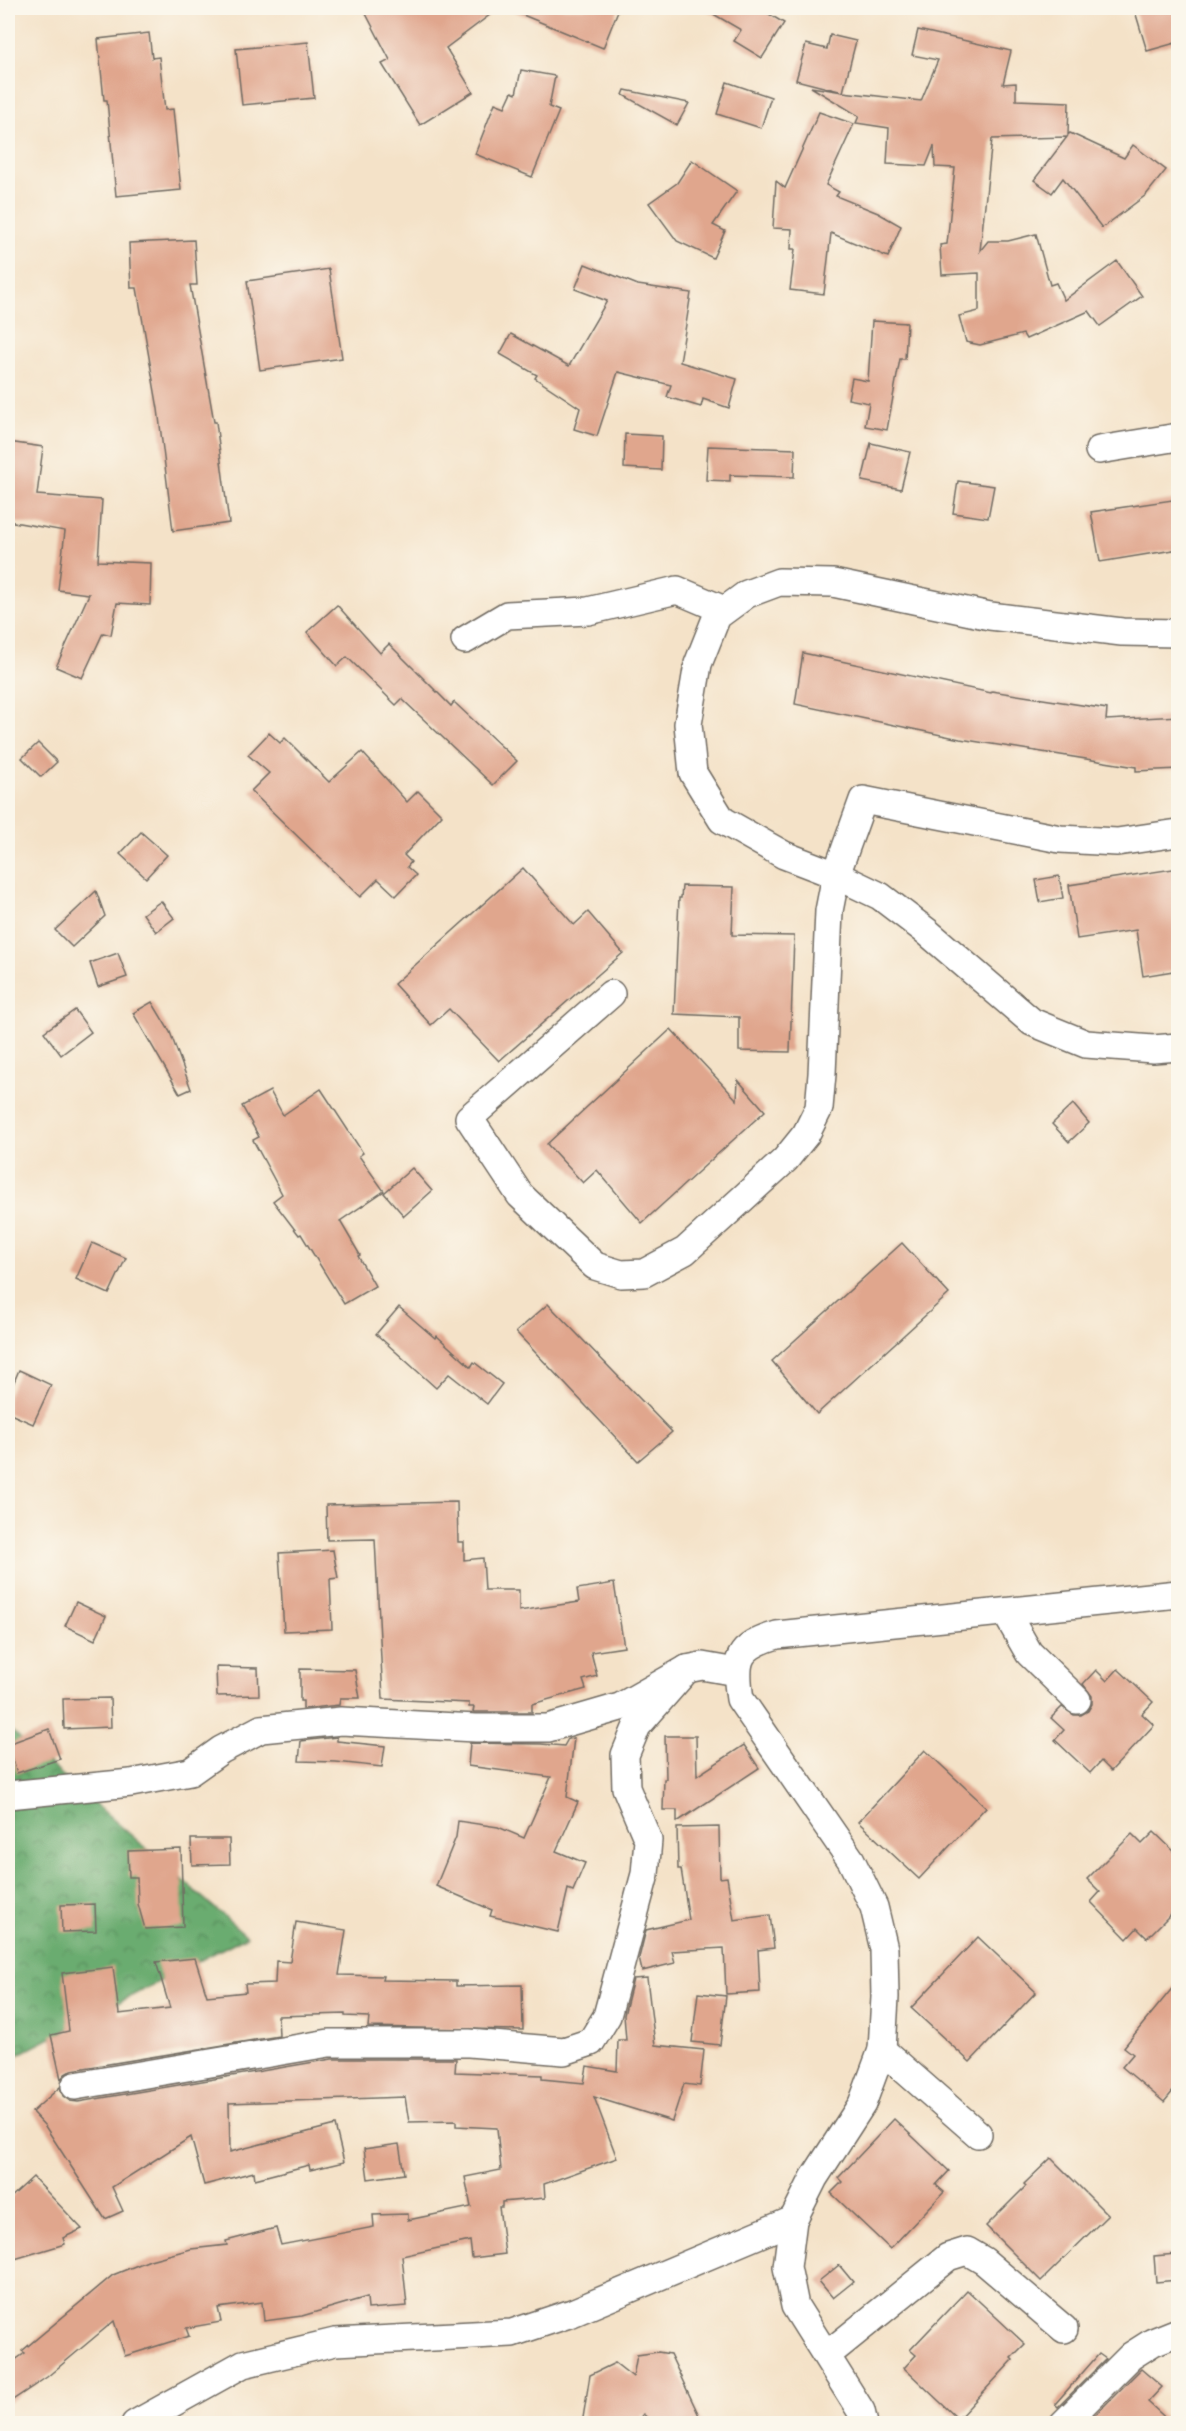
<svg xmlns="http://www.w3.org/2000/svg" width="1186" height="2431" font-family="'Patrick Hand',sans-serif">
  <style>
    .forest { fill: url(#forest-crowns); stroke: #4a6c4e; stroke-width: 1.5 }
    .building { fill: #e0a68d }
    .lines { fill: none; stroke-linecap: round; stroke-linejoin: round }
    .street-casing { stroke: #716b62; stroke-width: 30 }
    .street { stroke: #fff; stroke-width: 27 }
  </style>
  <defs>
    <pattern id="forest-crowns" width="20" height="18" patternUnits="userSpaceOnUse" patternTransform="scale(1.5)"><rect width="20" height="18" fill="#6aac70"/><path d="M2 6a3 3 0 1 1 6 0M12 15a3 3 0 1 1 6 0" fill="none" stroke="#578c5c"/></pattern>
  </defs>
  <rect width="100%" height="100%" fill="#fbf7ec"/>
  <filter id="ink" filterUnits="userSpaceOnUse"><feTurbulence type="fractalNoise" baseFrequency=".0167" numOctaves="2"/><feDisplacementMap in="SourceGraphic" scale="12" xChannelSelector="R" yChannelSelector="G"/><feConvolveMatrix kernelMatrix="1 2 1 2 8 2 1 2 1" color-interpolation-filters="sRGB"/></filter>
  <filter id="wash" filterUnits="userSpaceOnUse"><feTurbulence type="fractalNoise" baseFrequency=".008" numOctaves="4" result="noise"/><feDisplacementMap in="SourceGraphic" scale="24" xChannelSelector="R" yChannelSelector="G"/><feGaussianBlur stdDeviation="1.35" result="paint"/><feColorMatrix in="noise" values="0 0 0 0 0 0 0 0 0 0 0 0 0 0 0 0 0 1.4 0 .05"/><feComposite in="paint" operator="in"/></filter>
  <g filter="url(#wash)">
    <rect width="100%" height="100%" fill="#f4e2c8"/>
    <!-- forest -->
    <path class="forest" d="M8 1728 247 1936 8 2060Z"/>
    <g id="blocks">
      <!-- building -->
      <g class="building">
        <path d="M363 8H499L446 48 473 92 420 125 382 64 390 60Z"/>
        <path d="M506 8H619L603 48Z"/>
        <path d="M703 8H759L784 23 762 58 734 41 741 30Z"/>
        <path d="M1134 8H1179V42L1147 51Z"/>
        <path d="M918 30 1011 51 1003 84 1016 83V100L1069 102 1068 135 1070 133 1124 158 1133 145 1166 170 1146 195 1102 228 1063 178 1052 193 1034 180 1067 137 992 139 980 251 988 241H1008L1036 234 1050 285 1056 283 1064 300 1117 261 1142 296 1100 326 1089 311 1026 339 1023 334 980 345 966 342 959 316 979 311V273L942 275 940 245 947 244 955 168 935 167 934 146 926 166 887 164 889 128 856 123 859 116 811 87 843 92 796 80 806 44 827 49 830 35 856 41 843 92 921 101 938 60 912 55Z"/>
        <path d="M149 33 152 58 159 57 165 110 173 109 181 190 116 196 107 100H104L98 39Z"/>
        <path d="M308 42 314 98 242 105 236 49Z"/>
        <path d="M521 70 555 76 549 107 559 111 532 177 475 154 495 103 505 107 512 92 516 94Z"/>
        <path d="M727 82 771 97 761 128 717 114Z"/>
        <path d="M625 90 689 103 677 125 623 95Z"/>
        <path d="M819 112 854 124 826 185 839 192 836 196 878 213 901 226 888 257 831 233 824 294 790 290 795 249H791L792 229 773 228 776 181 785 188Z"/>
        <path d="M692 160 737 191 713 225 725 231 713 258 677 241 649 203 677 183Z"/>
        <path d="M194 240 197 285H190L214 422H216L229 523 173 531 158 409 137 288H131L129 243Z"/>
        <path d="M585 264 638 285 691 293 680 362 737 379 729 408 703 399 701 407 667 397 671 385 618 372 597 436 574 429 580 408 535 378 537 375 500 354 511 334 569 366 607 301 575 289Z"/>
        <path d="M329 269 342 358 260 370 247 281Z"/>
        <path d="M872 321 907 323 905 359H900L887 430 865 426 869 403 848 399 852 378 868 381Z"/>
        <path d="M625 434 662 436 661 470 624 468Z"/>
        <path d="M8 442 43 447 37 495 102 500 98 561 151 563 150 605 117 603 111 635 103 633 82 678 56 667 89 594 58 590 65 531 8 521Z"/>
        <path d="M871 443 910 452 901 489 862 481Z"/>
        <path d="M708 446 795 449 794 477 730 475V481L706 480Z"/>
        <path d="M958 481 994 486 988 518 953 513Z"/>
        <path d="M1179 499V549L1100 562 1091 512Z"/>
        <path d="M337 605 380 653 389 644 451 706 454 702 517 761 493 785 402 699 396 705 347 657 337 666 307 632Z"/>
        <path d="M803 653 991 693 992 691 1107 709 1106 720 1179 716V769L1136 771V767L960 739 795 704Z"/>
        <path d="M269 733 280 743 285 738 329 782 362 752 407 802 418 791 442 815 404 855 411 862 407 867 416 875 396 896 378 879 360 897 251 791 269 773 248 755Z"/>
        <path d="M38 743 57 762 41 777 22 758Z"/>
        <path d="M141 832 167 855 146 878 120 854Z"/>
        <path d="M523 868 574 925 588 912 623 953 499 1061 449 1009 431 1025 394 984Z"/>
        <path d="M1179 868V970L1143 976 1136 930 1077 939 1069 885Z"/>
        <path d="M1059 876 1063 898 1040 902 1036 880Z"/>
        <path d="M682 886 734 887 732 935 794 936 790 1052 739 1051V1017L674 1014 679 898H681Z"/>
        <path d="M96 891 105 916 72 947 55 930Z"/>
        <path d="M161 901 174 918 156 932 143 914Z"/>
        <path d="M118 953 127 977 98 987 90 963Z"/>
        <path d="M152 1002 170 1032 191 1089 180 1094 133 1013Z"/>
        <path d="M75 1010 91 1032 61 1055 44 1032Z"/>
        <path d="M671 1029 737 1100 738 1080 765 1111 642 1223 597 1170 583 1183 547 1144Z"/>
        <path d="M321 1089 363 1153 359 1156 384 1191 340 1221 360 1255 358 1256 375 1286 344 1304 301 1234 299 1235 273 1201 282 1194 253 1140 259 1137 242 1106 270 1091 283 1115Z"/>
        <path d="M1073 1104 1089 1123 1069 1142 1052 1124Z"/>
        <path d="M412 1168 432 1191 404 1216 384 1193Z"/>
        <path d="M92 1243 126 1258 109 1294 76 1279Z"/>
        <path d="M902 1243 949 1294 817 1414 772 1361Z"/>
        <path d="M548 1304 672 1432 638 1461 516 1332Z"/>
        <path d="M399 1307 435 1338 437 1336 471 1367 474 1362 502 1384 487 1404 449 1374 436 1388 376 1334Z"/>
        <path d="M19 1370 51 1385 33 1424 8 1413V1396Z"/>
        <path d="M457 1502 458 1542H464V1560L483 1558 485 1590H519V1611L579 1602 577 1589 614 1583 624 1647 591 1652 597 1676 583 1680 586 1689 532 1704V1712H473L474 1707H469V1703L383 1699 375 1539 327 1540 326 1505Z"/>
        <path d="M333 1550 338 1578 330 1579 332 1629 284 1631 279 1553Z"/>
        <path d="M76 1602 106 1616 95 1640 65 1626Z"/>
        <path d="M216 1667 258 1668 259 1695 217 1696Z"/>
        <path d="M300 1669 355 1670 360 1698H340L339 1705 303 1709V1701H300Z"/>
        <path d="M1118 1669 1153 1702 1142 1714 1154 1725 1111 1771 1101 1761 1090 1773 1055 1740 1064 1730 1051 1718 1062 1707 1074 1715H1081L1088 1711 1092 1704V1696L1083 1684 1096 1670 1107 1681Z"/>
        <path d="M110 1698 111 1727 64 1729 63 1699Z"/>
        <path d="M49 1729 60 1759 17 1773 8 1744Z"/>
        <path d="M665 1736H696L697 1776 744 1745 759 1768 677 1822V1810H663L664 1779H666Z"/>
        <path d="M337 1737V1741L385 1746 382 1767 336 1762 299 1761 301 1741Z"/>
        <path d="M574 1738 567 1797 578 1802 556 1851 585 1863 573 1891 568 1889 558 1932 490 1916 492 1910 436 1886 456 1837 458 1821 498 1827 524 1838 551 1777 468 1766 470 1743 541 1744 564 1746 568 1739Z"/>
        <path d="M925 1750 986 1807 919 1879 858 1822Z"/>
        <path d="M719 1827 720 1878 727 1877 734 1920 770 1915 774 1948 758 1950 760 1992 726 1994 724 1948 672 1951 675 1963 642 1971 639 1958 646 1930 689 1920 681 1869H678L677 1828Z"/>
        <path d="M1154 1832 1179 1856V1906L1147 1938 1137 1928 1127 1939 1091 1902 1100 1892 1087 1879 1132 1834 1142 1844Z"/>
        <path d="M191 1839H229L230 1864 192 1865Z"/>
        <path d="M181 1849 183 1927 145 1929 138 1904 137 1877H129L128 1851Z"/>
        <path d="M95 1904 96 1931 62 1932 61 1905Z"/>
        <path d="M296 1922 346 1930 339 1975 383 1976 382 1980 456 1981V1986L522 1985 523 2030 368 2027 369 2017 345 2016V2014L278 2016 279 2036 72 2070 65 2074 61 2079 51 2035 69 2031 62 1973 113 1967 119 2014 170 2008 156 1962 195 1958 207 1996 246 1992 245 1984 275 1983 276 1961 290 1962Z"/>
        <path d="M978 1937 1036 1992 970 2062 911 2008Z"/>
        <path d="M647 1978 655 2045 704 2050 700 2086 684 2084 672 2121 594 2097 617 2158 544 2184 545 2198 502 2202V2207H499L505 2254 472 2258 470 2241 402 2256 407 2306 368 2309 367 2297 302 2316 264 2321 262 2302 218 2308 221 2322 186 2328 189 2336 125 2356 114 2321 47 2377 8 2403V2365L25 2353 22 2351 113 2275 150 2260 191 2249 227 2245 226 2241 276 2228 281 2245 374 2227 373 2215 408 2214V2220L471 2207 465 2177 501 2170 497 2128 456 2126V2121L409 2122 405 2097 229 2103 230 2152 335 2125 344 2162 310 2170 309 2165 255 2179 254 2172 204 2185 191 2137 112 2187 123 2211 105 2219 45 2126 32 2112 60 2087 63 2096 70 2101 78 2102 332 2059H456L455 2072 542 2075V2079L584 2083 587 2066 617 2071 618 2040H626L624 2015 633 1979Z"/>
        <path d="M1179 1980V2084L1164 2102 1122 2067 1133 2054 1124 2047Z"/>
        <path d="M698 1993 726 1996 720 2045 692 2042Z"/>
        <path d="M894 2119 949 2171 936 2185 944 2192 890 2249 831 2193 842 2182 838 2178Z"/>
        <path d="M399 2144 404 2174 368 2179 364 2149Z"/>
        <path d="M1051 2158 1108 2215 1041 2281 986 2226 1026 2186 1024 2184Z"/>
        <path d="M33 2177 82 2229 63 2238 65 2244 8 2261V2200Z"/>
        <path d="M1176 2254 1178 2280 1156 2282 1154 2256Z"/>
        <path d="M839 2265 853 2282 833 2298 819 2281Z"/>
        <path d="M967 2290 1025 2344 1011 2358 1013 2360 958 2419 904 2368 916 2355 910 2350Z"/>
        <path d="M658 2352 670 2354 703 2424H655L643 2414 635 2424H582L590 2375 615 2363 633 2377 637 2355Z"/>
        <path d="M1099 2354 1106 2359 1058 2407 1055 2404Z"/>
        <path d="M1141 2369 1162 2387 1148 2402 1172 2424H1086Z"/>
      </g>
    </g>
  </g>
  <g filter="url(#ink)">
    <use href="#blocks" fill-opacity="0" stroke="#716b62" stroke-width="1.5"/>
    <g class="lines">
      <defs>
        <g id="street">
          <path d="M1099 450 1178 437"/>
          <path d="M1178 633 1122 632 990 616 833 583 779 582 747 594 717 616 698 664 688 724 693 773 722 820 784 855 836 875 880 896 926 931 1032 1022 1086 1044 1153 1049 1178 1047"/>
          <path d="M465 640 507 615 588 611 677 590 724 610"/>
          <path d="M611 994 469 1118 520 1195 595 1266 621 1274 644 1273 685 1251 785 1160 806 1134 819 1108 822 1074 829 911 836 875 863 800 1060 839 1117 842 1178 833"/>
          <path d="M1006 1613 1029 1653 1077 1700"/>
          <path d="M8 1795 131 1783 190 1772 221 1750 261 1729 341 1721 476 1728H548L620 1707 687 1669 702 1666 736 1672"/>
          <path d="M882 2050 978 2134"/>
          <path d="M75 2086 329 2043H469L564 2051 591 2042 607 2016 645 1874 648 1840 626 1788 625 1755 637 1726 687 1669"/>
          <path d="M827 2355 948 2257 967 2251 984 2261 1064 2329"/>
          <path d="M135 2424 243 2364 335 2342 512 2333 572 2313 793 2220"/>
          <path d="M864 2424 861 2411 795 2306 787 2267 793 2220 814 2178 862 2104 882 2050 885 1997 884 1949 874 1907 851 1860 740 1699C734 1659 737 1647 777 1635L1178 1594"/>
          <path d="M1063 2424 1131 2356 1153 2342 1178 2332"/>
        </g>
      </defs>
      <!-- street casing -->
      <use href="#street" class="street-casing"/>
      <!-- street -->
      <use href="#street" class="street"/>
    </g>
  </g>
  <!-- margin -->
  <rect width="1186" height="2431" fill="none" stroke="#fbf7ec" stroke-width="30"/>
</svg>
